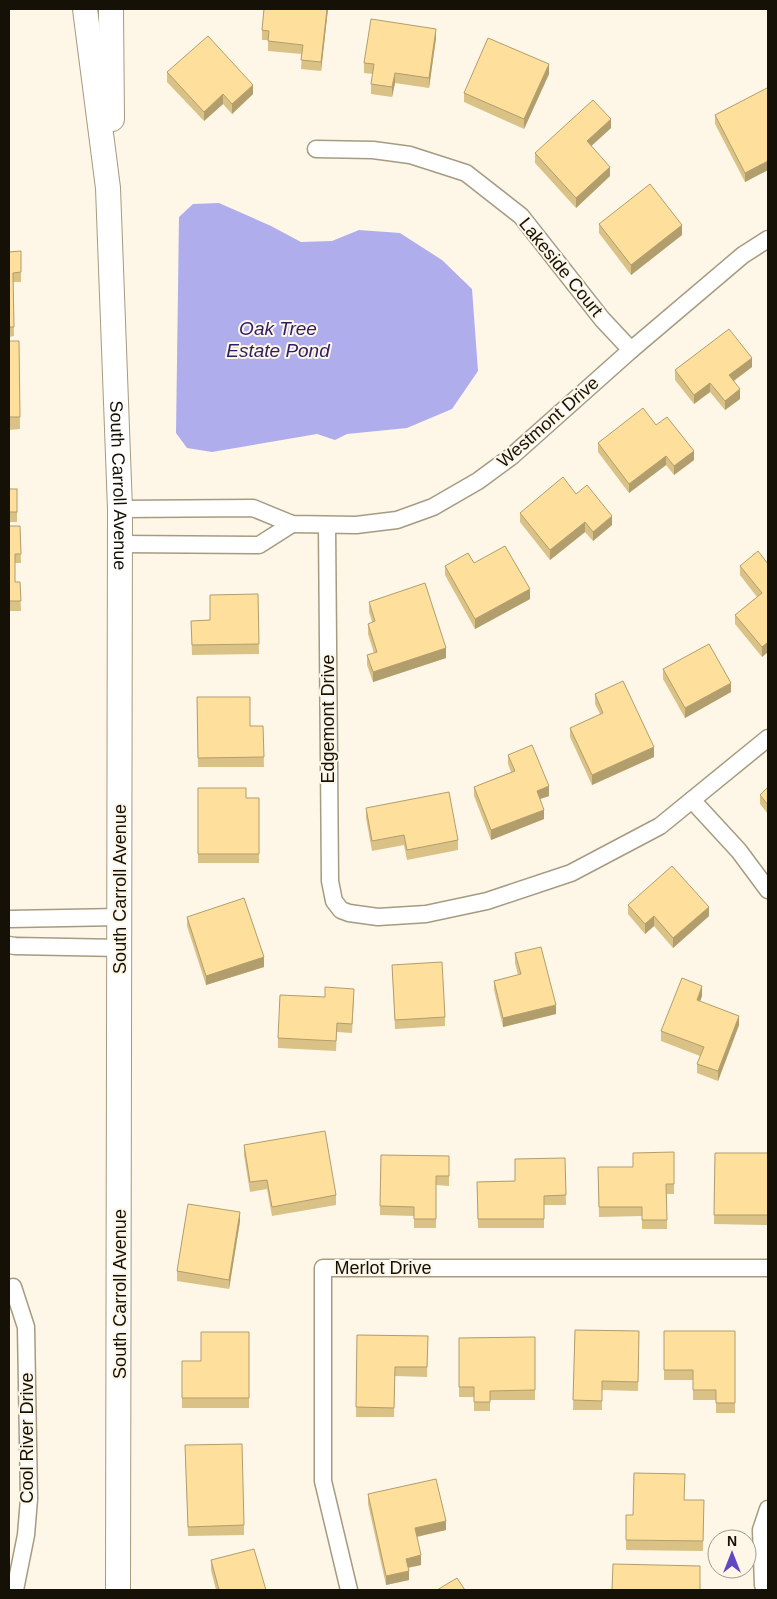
<svg xmlns="http://www.w3.org/2000/svg" width="777" height="1599" font-family="Arial,sans-serif">
  <style>
    .water { fill: #b0aded }
    .lines { fill: none; stroke-linecap: round; stroke-linejoin: round }
    .minor-casing { stroke: #a69a81; stroke-width: 19 }
    .secondary-casing { stroke: #a69a81; stroke-width: 26 }
    .minor { stroke: #fff; stroke-width: 16 }
    .secondary { stroke: #fff; stroke-width: 24 }
    .wall { fill: #dac186 }
    .shaded-wall { fill: #b29d6d }
    .building { fill: #fee09c; stroke: #b29d6d }
    .labels { text-anchor: middle; dominant-baseline: central; stroke-width: 4; stroke-linejoin: round; paint-order: stroke }
    .street-label { font-size: 18px; fill: #151107; stroke: #fef7e7 }
    .water-label { font-size: 19px; font-style: italic; fill: #2e1e68; stroke: #fef7e7 }
  </style>
  <rect width="100%" height="100%" fill="#fef7e7"/>
  <!-- water -->
  <path class="water" d="M219 203 271 226 301 242 332 241 359 230 400 233 442 260 472 289 478 371 452 409 407 428 347 434 335 440 317 434 212 452 187 448 176 433 179 217 193 204Z"/>
  <g class="lines">
    <defs>
      <g id="minor">
        <path d="M316 149 373 150 410 155 466 173 521 216 602 319 631 350"/>
        <path d="M120 509 253 508 292 524 356 525 397 520 433 507 478 481 512 456 631 350 743 255 768 239"/>
        <path d="M327 525 330 881 334 901 341 910 349 913 378 917 426 914 487 901 571 873 660 826 768 738"/>
        <path d="M120 544 259 545 292 524"/>
        <path d="M692 800 739 851 768 890"/>
        <path d="M9 919 120 917"/>
        <path d="M9 945 15 946 120 948"/>
        <path d="M13 1287 26 1327 29 1499 26 1535 15 1590"/>
        <path d="M349 1590 323 1481V1268H768"/>
        <path d="M765 1590 763 1585 761 1530 768 1509"/>
      </g>
      <g id="secondary">
        <path id="s1" d="M85 9 108 188 120 509 118 1590"/>
        <path d="M111 9 112 119"/>
      </g>
    </defs>
    <!-- minor casing -->
    <use href="#minor" class="minor-casing"/>
    <!-- secondary casing -->
    <use href="#secondary" class="secondary-casing"/>
    <!-- minor -->
    <use href="#minor" class="minor"/>
    <!-- secondary -->
    <use href="#secondary" class="secondary"/>
  </g>
  <!-- wall -->
  <g class="wall">
    <path d="M264 9H328L321 71 301 69 302 54 268 51V40H262V30Z"/>
    <path d="M436 38 429 88 395 83 392 97 371 94V84L373 74 364 73V63Z"/>
    <path d="M167 72 253 94 232 114 223 104 204 121 167 82Z"/>
    <path d="M549 74 524 129 464 102V93Z"/>
    <path d="M768 89V170L745 182 715 124V115Z"/>
    <path d="M611 128 591 146 610 176 576 208 535 163V153Z"/>
    <path d="M599 224 682 235 631 275 599 233Z"/>
    <path d="M21 251V282H13L14 336 9 337V252Z"/>
    <path d="M768 293V307L767 304V294Z"/>
    <path d="M9 341H19L20 429 9 430Z"/>
    <path d="M752 367 734 381 740 399 725 410 710 392 694 404 675 380V370Z"/>
    <path d="M656 425 694 460 674 475 666 465 629 493 598 452V443Z"/>
    <rect x="9" y="489" width="8" height="33"/>
    <path d="M576 494 612 525 593 541 585 532 550 560 520 522V513Z"/>
    <path d="M9 526H20L21 563H15V582H20L21 611H9Z"/>
    <path d="M474 563 530 599 475 629 445 575V566Z"/>
    <path d="M768 564V652L762 657 735 624V615L757 597 740 575V566Z"/>
    <path d="M258 594 259 654 192 655 191 621 210 620Z"/>
    <path d="M369 602 446 658 373 682 367 665V655L374 653 368 634V624L372 622 369 612Z"/>
    <path d="M663 669 731 692 685 718 663 679Z"/>
    <path d="M595 694 654 757 592 785 570 737V728L600 714 595 704Z"/>
    <path d="M197 697 250 726H263L264 767H198Z"/>
    <path d="M508 755 549 796 540 799 544 819 491 840 474 796V787L511 772 508 764Z"/>
    <path d="M768 787V814L760 804V795Z"/>
    <path d="M198 788 246 798H259V863H198Z"/>
    <path d="M366 808 458 840V850L407 860 404 845 372 851 366 818Z"/>
    <path d="M628 905 709 916 673 948 654 926 645 934 628 914Z"/>
    <path d="M187 917 264 967 206 985 187 926Z"/>
    <path d="M515 953 556 1014 503 1027 494 990V981L518 975 515 963Z"/>
    <path d="M392 965 445 1017V1026L395 1029Z"/>
    <path d="M702 996 700 1001 739 1025 718 1081 697 1073V1064L700 1056 661 1041V1031Z"/>
    <path d="M354 998 352 1033 337 1032 336 1051 278 1048V1038Z"/>
    <path d="M244 1145 336 1195V1205L272 1216 267 1189 250 1192 244 1155Z"/>
    <path d="M674 1152V1194H667V1229H642V1216L599 1217 598 1167H633Z"/>
    <path d="M715 1153H768V1225L714 1224Z"/>
    <path d="M381 1155 449 1156V1186L436 1185V1228H414V1216L380 1215Z"/>
    <path d="M565 1158 566 1205H544V1228H478L477 1182 515 1181Z"/>
    <path d="M240 1221 229 1289 177 1281V1271Z"/>
    <path d="M575 1330 639 1331 638 1391 602 1390V1410H573Z"/>
    <path d="M664 1331H735V1413H716V1400H693V1380H664Z"/>
    <path d="M249 1332V1408H182V1361H201Z"/>
    <path d="M357 1335 428 1336 427 1377 395 1376 394 1417H356Z"/>
    <path d="M535 1337V1400H490V1411H474V1397H459V1338Z"/>
    <path d="M185 1445 244 1525V1535L188 1536Z"/>
    <path d="M368 1494 446 1530 417 1537 421 1565 408 1568 409 1580 386 1585 368 1504Z"/>
    <path d="M685 1500H704L703 1551 626 1550V1515H633Z"/>
    <path d="M211 1560 266 1590H216L211 1570Z"/>
  </g>
  <!-- shaded-wall -->
  <g class="shaded-wall">
    <path d="M327 9H328L321 71V62Z"/>
    <path d="M436 29V38L429 88V78Z"/>
    <path d="M549 64V74L524 129V119Z"/>
    <path d="M395 73V83L392 97V87Z"/>
    <path d="M253 85V94L232 114V104Z"/>
    <path d="M223 94V104L204 121V112Z"/>
    <path d="M611 119V128L587 150V141Z"/>
    <path d="M768 161V170L745 182V173Z"/>
    <path d="M610 167V176L576 208V198Z"/>
    <path d="M682 225V235L631 275V265Z"/>
    <path d="M752 358V367L729 384V375Z"/>
    <path d="M710 383V392L694 404V395Z"/>
    <path d="M740 389V399L725 410V401Z"/>
    <path d="M694 451V460L674 475V466Z"/>
    <path d="M666 456V465L629 493V484Z"/>
    <path d="M612 516V525L593 541V532Z"/>
    <path d="M585 522V532L550 560V550Z"/>
    <path d="M530 589V599L475 629V619Z"/>
    <path d="M768 642V652L762 657V647Z"/>
    <path d="M446 648V658L373 682V672Z"/>
    <path d="M731 683V692L685 718V708Z"/>
    <path d="M654 747V757L592 785V775Z"/>
    <path d="M549 786V796L537 800V791Z"/>
    <path d="M544 810V819L491 840V830Z"/>
    <path d="M709 907V916L673 948V938Z"/>
    <path d="M654 916V926L645 934V924Z"/>
    <path d="M264 957V967L206 985V976Z"/>
    <path d="M702 986V996L697 1009V1000Z"/>
    <path d="M556 1005V1014L503 1027V1018Z"/>
    <path d="M739 1016V1025L718 1081V1071Z"/>
    <path d="M240 1212V1221L229 1289V1280Z"/>
    <path d="M446 1521V1530L415 1537V1528Z"/>
    <path d="M421 1555V1565L406 1568V1559Z"/>
    <path d="M409 1571V1580L386 1585V1576Z"/>
  </g>
  <!-- building -->
  <g class="building">
    <path d="M264 9H327L321 62 301 60 303 45 268 41 269 31 262 30Z"/>
    <path d="M371 19 436 29 429 78 395 73 392 87 371 84 374 64 364 63Z"/>
    <path d="M208 36 253 85 232 104 223 94 204 112 167 72Z"/>
    <path d="M488 38 549 64 524 119 464 93Z"/>
    <path d="M767 88 768 89V161L745 173 715 115Z"/>
    <path d="M593 100 611 119 587 141 610 167 576 198 535 153Z"/>
    <path d="M650 184 682 225 631 265 599 224Z"/>
    <path d="M21 251V272L13 273 14 327H9V252Z"/>
    <path d="M729 329 752 358 729 375 740 389 725 401 710 383 694 395 675 370Z"/>
    <path d="M9 341H19L20 417H9Z"/>
    <path d="M643 408 656 425 667 417 694 451 674 466 666 456 629 484 598 443Z"/>
    <path d="M563 477 576 494 587 485 612 516 593 532 585 522 550 550 520 513Z"/>
    <rect x="9" y="489" width="8" height="23"/>
    <path d="M9 526H20L21 554H15V582H20L21 601H9Z"/>
    <path d="M505 546 530 589 475 619 445 566 468 553 474 563Z"/>
    <path d="M758 551 768 564V642L762 647 735 615 762 593 740 566Z"/>
    <path d="M425 583 446 648 373 672 367 655 377 652 368 624 375 621 369 602Z"/>
    <path d="M258 594 259 644 192 645 191 621 210 620V595Z"/>
    <path d="M709 644 731 683 685 708 663 669Z"/>
    <path d="M623 681 654 747 592 775 570 728 603 713 595 694Z"/>
    <path d="M197 697H250V726H263L264 757 198 758Z"/>
    <path d="M532 745 549 786 537 791 544 810 491 830 474 787 515 771 508 755Z"/>
    <path d="M768 787V805L760 795Z"/>
    <path d="M198 788H246V798H259V854H198Z"/>
    <path d="M449 792 458 840 407 850 404 835 372 841 366 808Z"/>
    <path d="M672 866 709 907 673 938 654 916 645 924 628 905Z"/>
    <path d="M244 898 264 957 206 976 187 917Z"/>
    <path d="M541 947 556 1005 503 1018 494 981 521 974 515 953Z"/>
    <path d="M442 962 445 1017 395 1020 392 965Z"/>
    <path d="M682 978 702 986 697 1000 739 1016 718 1071 697 1064 704 1047 661 1031Z"/>
    <path d="M325 987 354 989 352 1024 337 1023 336 1041 278 1038 280 995 325 997Z"/>
    <path d="M325 1131 336 1195 272 1207 267 1180 250 1182 244 1145Z"/>
    <path d="M674 1152V1184H666L667 1220H642V1207H599L598 1167H633V1153Z"/>
    <path d="M715 1153H768V1215H714Z"/>
    <path d="M381 1155 449 1156V1176H436V1219H414V1207L380 1206Z"/>
    <path d="M565 1158 566 1195 544 1196V1219H478L477 1182 515 1181V1159Z"/>
    <path d="M188 1204 240 1212 229 1280 177 1271Z"/>
    <path d="M575 1330 639 1331 638 1382 602 1381V1401L573 1400Z"/>
    <path d="M664 1331H735V1403H716V1390H693V1370H664Z"/>
    <path d="M201 1332H249V1398H182V1361H201Z"/>
    <path d="M357 1335 428 1336 427 1367H395L394 1408 356 1407Z"/>
    <path d="M535 1337V1390L490 1391V1402H474V1387H459V1338Z"/>
    <path d="M242 1444 244 1525 188 1527 185 1445Z"/>
    <path d="M634 1473 685 1474 684 1500H704L703 1541 626 1540V1515H633Z"/>
    <path d="M436 1479 446 1521 415 1528 421 1555 406 1559 409 1571 386 1576 368 1494Z"/>
    <path d="M254 1549 266 1590H219L211 1560Z"/>
    <path d="M613 1564 700 1566V1590H612Z"/>
    <path d="M457 1578 465 1590H437Z"/>
  </g>
  <g class="labels">
    <!-- street labels -->
    <g class="street-label">
      <text transform="translate(561 267) rotate(51)">Lakeside Court</text>
      <text transform="translate(548 422) rotate(-41)">Westmont Drive</text>
      <text stroke="none"><textPath href="#s1" startOffset="478">South Carroll Avenue</textPath></text>
      <text transform="translate(328 719) rotate(-90)">Edgemont Drive</text>
      <text transform="translate(120 889) rotate(-90)">South Carroll Avenue</text>
      <text x="383" y="1268">Merlot Drive</text>
      <text transform="translate(120 1294) rotate(-90)">South Carroll Avenue</text>
      <text transform="translate(27 1438) rotate(-90)">Cool River Drive</text>
    </g>
    <!-- water labels -->
    <g class="water-label">
      <text x="278" y="328">Oak Tree<tspan x="278" dy="22">Estate Pond</tspan></text>
    </g>
  </g>
  <!-- border -->
  <rect width="777" height="1599" fill="none" stroke="#151107" stroke-width="20"/>
  <!-- north arrow -->
  <g transform="translate(732 1554)"><circle r="24" fill="#fef7e7" stroke="#a19b8d"/>
  <path d="M0-4L9 19L0 12L-9 19Z" fill="#5f48c1"/>
  <text y="-8" font-size="14" font-weight="bold" text-anchor="middle" fill="#151107">N</text>
  </g>
</svg>
